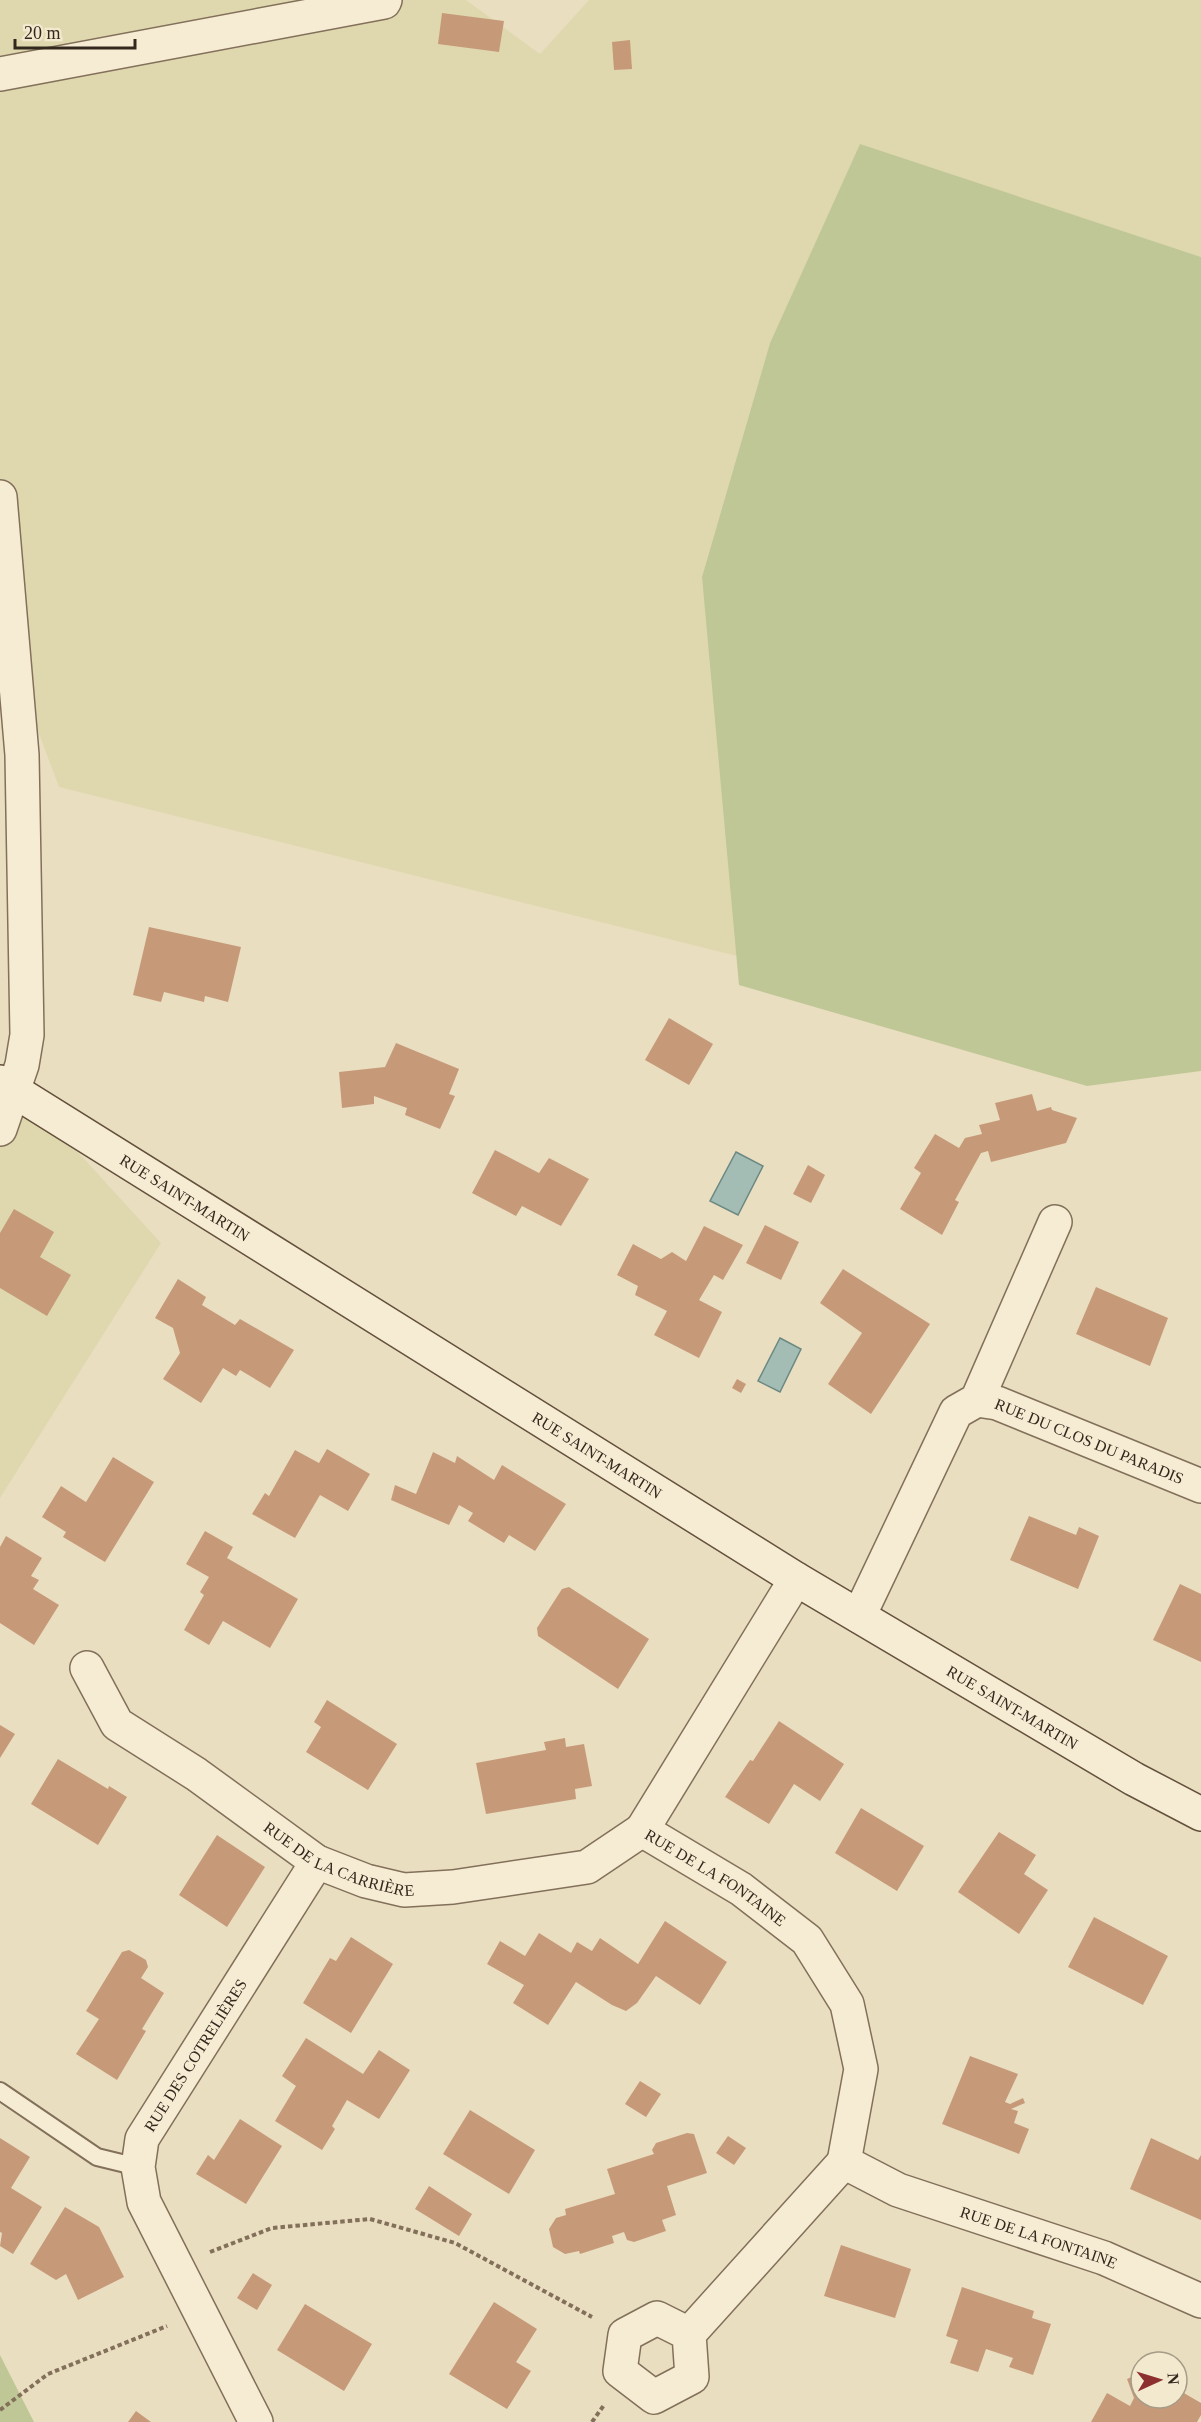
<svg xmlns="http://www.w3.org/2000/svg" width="1201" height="2422" font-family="'Times New Roman',serif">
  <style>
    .farmland { fill: #dfd8af }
    .green { fill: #c0c796 }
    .water { fill: #a3bdb5; stroke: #6b8982; stroke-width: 1.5 }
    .building { fill: #c69a79 }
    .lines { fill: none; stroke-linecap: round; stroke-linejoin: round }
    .service-casing { stroke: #82705a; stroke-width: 20 }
    .minor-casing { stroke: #82705a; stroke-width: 36 }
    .secondary-casing { stroke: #64513d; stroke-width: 36 }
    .path { stroke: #82705a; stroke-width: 4; stroke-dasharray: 4.5 3; stroke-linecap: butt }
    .service { stroke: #f6ecd3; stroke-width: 16 }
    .minor { stroke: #f6ecd3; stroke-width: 33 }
    .secondary { stroke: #f6ecd3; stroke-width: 33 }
    .labels { text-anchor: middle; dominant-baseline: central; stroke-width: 4.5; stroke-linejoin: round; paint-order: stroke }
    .street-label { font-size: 16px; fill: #33281d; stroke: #f2e9cf }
  </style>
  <rect width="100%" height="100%" fill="#eadec1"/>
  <!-- farmland -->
  <g class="farmland">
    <path d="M0 0H466L540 54 589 0H1201V257L860 145 770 343 702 577 745 958 59 787 0 630Z"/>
    <path d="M0 1067 161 1243 0 1498Z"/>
  </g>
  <!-- green -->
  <g class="green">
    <path d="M860 144 1201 257V1071L1087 1086 739 985 702 577 770 343Z"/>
    <path d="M0 2355 34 2422H0Z"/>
  </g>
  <!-- water -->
  <g class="water">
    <path d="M736 1152 763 1166 738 1215 710 1201Z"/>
    <path d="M780 1338 801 1349 780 1392 758 1381Z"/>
  </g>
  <!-- building -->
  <g class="building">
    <path d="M442 13 504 21 499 52 438 44Z"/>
    <path d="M630 40 632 69 614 70 612 42Z"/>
    <path d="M149 927 241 947 228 1002 205 996 204 1002 164 992 161 1002 133 995Z"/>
    <path d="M669 1018 713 1044 689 1085 645 1060Z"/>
    <path d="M396 1043 459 1069 449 1094 455 1096 440 1129 405 1115 407 1108 374 1096V1104L342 1108 339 1072 385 1067Z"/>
    <path d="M1032 1094 1037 1111 1051 1107 1052 1110 1077 1118 1066 1143 991 1162 988 1151 981 1153 955 1200 959 1202 942 1235 900 1209 921 1173 914 1168 935 1134 959 1148 965 1138 982 1134 979 1125 1000 1120 995 1103Z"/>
    <path d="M495 1150 539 1173 549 1158 589 1179 561 1226 522 1206 516 1216 472 1193Z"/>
    <path d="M808 1165 825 1175 811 1203 793 1194Z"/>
    <path d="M14 1209 54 1232 40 1257 71 1275 47 1316 0 1288V1233Z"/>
    <path d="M765 1225 799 1242 781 1280 746 1263Z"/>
    <path d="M704 1226 743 1245 723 1280 714 1275 699 1300 722 1312 699 1358 654 1335 667 1311 635 1295 638 1286 617 1275 633 1244 661 1259 672 1252 686 1261Z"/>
    <path d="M843 1269 930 1324 871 1414 828 1384 862 1333 820 1303Z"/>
    <path d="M178 1279 206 1297 202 1305 235 1325 240 1319 294 1350 270 1388 240 1370 236 1376 223 1368 201 1403 163 1379 180 1353 173 1328 155 1318Z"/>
    <path d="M1096 1287 1168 1318 1150 1366 1076 1334Z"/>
    <path d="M737 1379 746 1384 741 1393 732 1388Z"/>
    <path d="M327 1449 370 1474 348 1511 320 1495 295 1538 252 1514 265 1493 269 1496 295 1450 319 1463Z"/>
    <path d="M433 1452 455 1463 457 1456 494 1480 502 1465 566 1504 535 1551 509 1535 504 1543 468 1521 473 1513 459 1505 449 1525 391 1500 395 1485 416 1494Z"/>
    <path d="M113 1457 154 1482 105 1562 63 1537 66 1532 42 1517 61 1486 86 1502Z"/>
    <path d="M1029 1516 1076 1535 1079 1527 1099 1536 1078 1589 1010 1560Z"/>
    <path d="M205 1531 233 1547 227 1558 298 1599 270 1648 223 1621 209 1645 184 1630 204 1595 200 1592 209 1577 186 1564Z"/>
    <path d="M6 1536 42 1558 31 1576 39 1580 33 1589 59 1605 34 1645 0 1623V1547Z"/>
    <path d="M1180 1584 1201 1594V1662L1153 1640Z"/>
    <path d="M569 1587 649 1639 618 1689 538 1636 537 1628 562 1589Z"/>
    <path d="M327 1700 397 1744 368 1790 306 1752 321 1727 314 1722Z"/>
    <path d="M779 1721 844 1764 820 1801 794 1784 769 1824 725 1797 750 1760 753 1761Z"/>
    <path d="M0 1725 15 1734 0 1758Z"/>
    <path d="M565 1738 566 1747 584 1744 592 1786 575 1789 576 1799 486 1814 476 1763 546 1750 544 1742Z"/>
    <path d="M58 1759 108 1789 109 1786 127 1797 98 1845 31 1804Z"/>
    <path d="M861 1808 924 1846 897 1891 835 1853Z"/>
    <path d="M999 1832 1036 1855 1024 1874 1048 1890 1019 1934 958 1892Z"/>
    <path d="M217 1835 265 1867 227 1927 179 1895Z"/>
    <path d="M1094 1917 1168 1956 1143 2005 1068 1967Z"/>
    <path d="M665 1921 727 1962 700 2005 656 1976 637 2003 626 2011 612 2005 576 1982 548 2025 513 2003 524 1985 487 1964 500 1941 525 1956 539 1933 571 1953 577 1942 592 1951 600 1938 638 1964Z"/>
    <path d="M351 1937 393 1964 351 2033 303 2003 330 1958 336 1961Z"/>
    <path d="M129 1950 146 1960 148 1967 141 1978 164 1993 142 2029 146 2031 117 2080 76 2054 99 2019 86 2011 122 1952Z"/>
    <path d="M306 2038 363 2074 379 2050 410 2070 379 2119 347 2100 332 2126 335 2129 322 2150 275 2121 296 2086 282 2076Z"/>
    <path d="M970 2056 1018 2074 1005 2102 1010 2104 1023 2098 1025 2103 1011 2109 1018 2111 1014 2123 1029 2129 1019 2154 942 2124Z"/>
    <path d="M640 2081 661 2094 646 2117 625 2104Z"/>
    <path d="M470 2110 535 2150 509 2194 443 2154Z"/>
    <path d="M240 2119 282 2146 246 2204 196 2174 208 2155 214 2160Z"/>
    <path d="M687 2133 694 2134 707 2173 667 2186 676 2215 662 2220 666 2231 634 2242 627 2240 624 2232 612 2236 614 2243 580 2254 579 2251 565 2254 553 2247 549 2229 556 2218 566 2215 565 2209 615 2194 607 2169 654 2154 652 2150 656 2143Z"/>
    <path d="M728 2136 746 2148 734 2165 716 2153Z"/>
    <path d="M0 2138 30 2157 11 2188 42 2207 13 2254 0 2246 2 2233 0 2232Z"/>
    <path d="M1151 2138 1198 2160 1201 2155V2220L1130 2189Z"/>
    <path d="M429 2186 472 2214 459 2236 415 2209Z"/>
    <path d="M65 2207 99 2227 124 2277 78 2300 66 2274 56 2280 30 2264Z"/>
    <path d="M841 2245 911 2269 895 2318 824 2296Z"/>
    <path d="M253 2273 272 2285 257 2310 237 2298Z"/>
    <path d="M962 2287 1034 2311 1032 2318 1051 2324 1033 2375 1009 2367 1013 2358 986 2349 978 2372 950 2363 958 2340 946 2336Z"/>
    <path d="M494 2302 537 2329 516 2362 531 2371 507 2409 449 2374Z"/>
    <path d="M305 2304 372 2344 344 2391 277 2350Z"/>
    <path d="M1141 2373V2398H1177V2389L1201 2403V2415L1197 2422H1091L1107 2393 1130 2406 1134 2398 1127 2379Z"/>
    <path d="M136 2411 151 2422H128Z"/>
  </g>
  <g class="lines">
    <defs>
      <path id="service" d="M0 2091 97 2157 138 2167"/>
      <g id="minor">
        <path d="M0 74 384 2 385 0"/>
        <path d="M0 497 22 755 27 1035 22 1065 0 1129"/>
        <path id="s1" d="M977 1400 997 1403 1201 1486"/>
        <path id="s2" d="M796 1579 642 1830 741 1889 807 1940 847 2004 861 2069 844 2162 898 2190 1104 2258 1201 2301"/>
        <path d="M859 1616 956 1412 977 1400 1055 1222"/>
        <path id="s3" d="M87 1668 117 1724 196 1774 317 1862 366 1881 404 1890 453 1887 587 1867 642 1830"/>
        <path d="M689 2334 657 2318 625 2335 620 2371 654 2397 692 2377 689 2334 844 2162"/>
        <path id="s4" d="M256 2422 144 2202 138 2167 142 2139 317 1862"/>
      </g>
      <g id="secondary">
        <path id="s5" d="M0 1082 796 1579 1134 1779 1201 1814"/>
      </g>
    </defs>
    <!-- service casing -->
    <use href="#service" class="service-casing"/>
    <!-- minor casing -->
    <use href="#minor" class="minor-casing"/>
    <!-- secondary casing -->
    <use href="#secondary" class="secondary-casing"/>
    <!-- path -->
    <g class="path">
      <path d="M210 2252 272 2228 370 2219 455 2243 592 2317"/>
      <path d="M0 2410 48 2374 167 2326"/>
      <path d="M592 2422 604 2405"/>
    </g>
    <!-- service -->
    <use href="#service" class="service"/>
    <!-- minor -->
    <use href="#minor" class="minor"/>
    <!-- secondary -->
    <use href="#secondary" class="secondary"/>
  </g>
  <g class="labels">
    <!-- street labels -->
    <g class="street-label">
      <text stroke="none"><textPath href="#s5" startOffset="218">RUE SAINT-MARTIN</textPath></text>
      <text stroke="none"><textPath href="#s1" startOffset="120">RUE DU CLOS DU PARADIS</textPath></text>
      <text stroke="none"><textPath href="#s5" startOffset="704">RUE SAINT-MARTIN</textPath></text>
      <text stroke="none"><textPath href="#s5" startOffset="1190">RUE SAINT-MARTIN</textPath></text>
      <text stroke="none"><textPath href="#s3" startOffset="326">RUE DE LA CARRIÈRE</textPath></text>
      <text stroke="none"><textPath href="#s2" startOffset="382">RUE DE LA FONTAINE</textPath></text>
      <text stroke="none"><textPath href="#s4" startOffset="410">RUE DES COTRELIÈRES</textPath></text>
      <text stroke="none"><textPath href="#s2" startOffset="939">RUE DE LA FONTAINE</textPath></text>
    </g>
  </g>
  <!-- north arrow -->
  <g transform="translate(1159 2380) rotate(86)"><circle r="28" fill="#f2e9cf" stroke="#a69c88" stroke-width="1.5"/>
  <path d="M0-4.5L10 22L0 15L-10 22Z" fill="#8c2f2e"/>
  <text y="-9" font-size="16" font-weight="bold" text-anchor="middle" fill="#33281d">N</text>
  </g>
  <!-- scale -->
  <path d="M15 39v9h120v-9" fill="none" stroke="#33281d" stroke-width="3"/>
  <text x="24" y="39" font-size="18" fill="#33281d" stroke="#f2e9cf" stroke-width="4.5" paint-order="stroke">20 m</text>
</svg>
